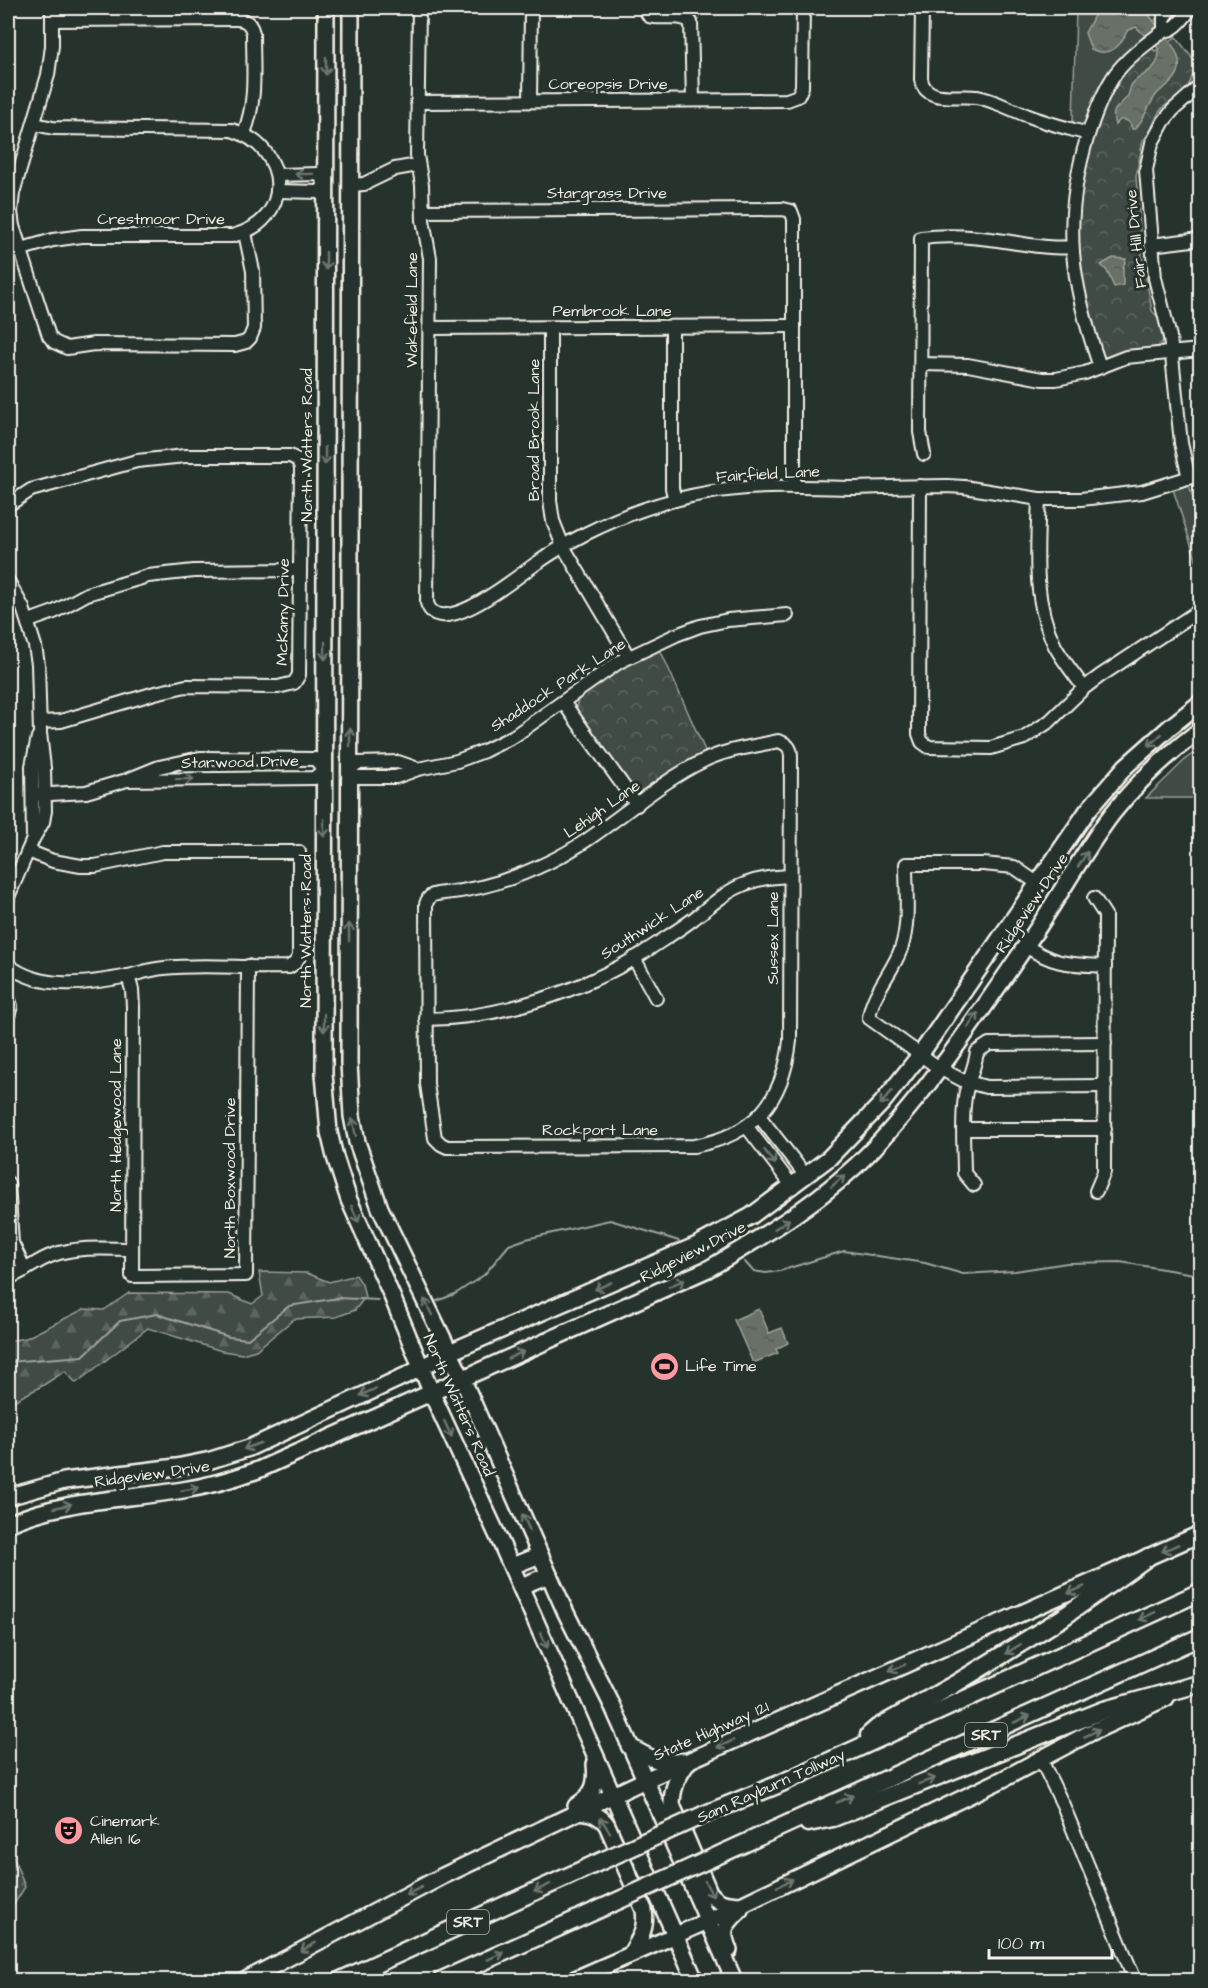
<svg xmlns="http://www.w3.org/2000/svg" width="1208" height="1988" font-family="'Architects Daughter',sans-serif">
  <style>
    .green { fill: #414b45; stroke: #9a9e96; stroke-width: 1.5 }
    .forest { fill: url(#forest-firs); stroke: #9a9e96; stroke-width: 1.5 }
    .park { fill: url(#park-crowns); stroke: #9a9e96; stroke-width: 1.5 }
    .water { fill: url(#water-ripples); stroke: #9fa39b; stroke-width: 1.5 }
    .lines { fill: none; stroke-linecap: round; stroke-linejoin: round }
    .stream { stroke: #9fa39b; stroke-width: 2 }
    .minor-casing { stroke: #f4f1e8; stroke-width: 16 }
    .major-casing { stroke: #f4f1e8; stroke-width: 20 }
    .highway-casing { stroke: #f4f1e8; stroke-width: 21 }
    .minor { stroke: #26332d; stroke-width: 12 }
    .major { stroke: #26332d; stroke-width: 15 }
    .highway { stroke: #26332d; stroke-width: 16 }
    .highway-bridge-casing { stroke: #f4f1e8; stroke-width: 21; stroke-linecap: butt }
    .highway-bridge { stroke: #26332d; stroke-width: 16 }
    .oneway { stroke: #6e766e }
    .labels { text-anchor: middle; dominant-baseline: central; stroke-width: 6; stroke-linejoin: round; paint-order: stroke }
    .shield { fill: #26332d; stroke: #b6b8b0; stroke-width: 1.5 }
    .shield-label { font-size: 15px; font-weight: bold; fill: #f4f1e8 }
    .street-label { font-size: 16px; fill: #f4f1e8; stroke: #26332d }
    .poi-label { font-size: 16px; fill: #f4f1e8; stroke: #26332d; text-anchor: start }
  </style>
  <defs>
    <pattern id="forest-firs" width="22" height="20" patternUnits="userSpaceOnUse" patternTransform="scale(1.5)"><rect width="22" height="20" fill="#414b45"/><path d="M5 1l3.5 6h-7zM16 11l3.5 6h-7z" fill="#5d6560"/></pattern>
    <pattern id="park-crowns" width="20" height="18" patternUnits="userSpaceOnUse" patternTransform="scale(1.5)"><rect width="20" height="18" fill="#414b45"/><path d="M2 6a3 3 0 1 1 6 0M12 15a3 3 0 1 1 6 0" fill="none" stroke="#5d6560"/></pattern>
    <pattern id="water-ripples" width="26" height="14" patternUnits="userSpaceOnUse" patternTransform="scale(1.5)"><rect width="26" height="14" fill="#676f68"/><path d="M2 4q2-2 4 0t4 0M15 11q2-2 4 0t4 0" fill="none" stroke="#565a55"/></pattern>
  </defs>
  <rect width="100%" height="100%" fill="#26332d"/>
  <filter id="ink" filterUnits="userSpaceOnUse"><feTurbulence type="fractalNoise" baseFrequency=".0167" numOctaves="2"/><feDisplacementMap in="SourceGraphic" scale="12" xChannelSelector="R" yChannelSelector="G"/><feConvolveMatrix kernelMatrix="1 2 1 2 8 2 1 2 1" color-interpolation-filters="sRGB"/></filter>
  <g filter="url(#ink)">
    <!-- green -->
    <g class="green">
      <path d="M1076 8H1164L1092 107 1086 122 1078 126 1073 122Z"/>
      <path d="M1189 485 1200 521V572L1173 489Z"/>
      <path d="M1200 749V798H1146L1188 757Z"/>
    </g>
    <!-- forest -->
    <g class="forest">
      <path d="M259 1272 307 1273 329 1282 356 1275 362 1284 365 1297 355 1310 336 1317 294 1319 256 1350 242 1354 222 1351 148 1328 76 1383 65 1371 42 1386 8 1404V1341L26 1338 84 1309 104 1310 129 1293 229 1294 252 1304 263 1296Z"/>
      <path d="M8 1843 25 1887 8 1914Z"/>
    </g>
    <!-- park -->
    <g class="park">
      <path d="M1176 37 1196 63C1193 74 1189 91 1179 97 1172 102 1165 104 1160 111 1153 120 1153 133 1143 140L1136 176 1142 255 1152 311 1158 317 1163 341 1160 346 1155 349 1105 357 1103 356C1097 339 1087 321 1084 304 1072 239 1076 186 1098 124 1109 93 1122 66 1152 48L1155 51Z"/>
      <path d="M659 647 706 753 691 760 638 797 577 710C576 706 576 704 578 701 584 689 645 655 659 647Z"/>
    </g>
    <!-- water -->
    <g class="water">
      <path d="M1098 8H1152L1149 15C1160 31 1192 58 1174 79 1170 85 1162 88 1157 94 1148 105 1145 119 1135 129H1132C1131 122 1126 119 1120 120L1115 125C1110 106 1119 109 1127 97 1130 94 1129 88 1132 84 1143 72 1160 71 1159 49L1136 27 1127 31C1121 47 1108 58 1091 49L1085 33Z"/>
      <path d="M1113 258 1126 259 1123 268V285L1114 287 1107 271 1101 265Z"/>
      <path d="M759 1309 769 1333 782 1328 788 1343 776 1349 778 1353 753 1363 734 1320Z"/>
    </g>
    <g class="lines">
      <!-- stream -->
      <g class="stream">
        <path d="M745 1262 753 1271 766 1273 780 1271 844 1251 925 1263 963 1274 1015 1271 1067 1263 1120 1262 1200 1275"/>
        <path d="M437 1301 455 1294 484 1275 509 1245 526 1239 610 1220 679 1241"/>
        <path d="M8 1362 83 1356 120 1321 157 1314 229 1337 248 1339 289 1306 338 1298 378 1300"/>
      </g>
      <defs>
        <g id="minor">
          <path d="M52 8V46L48 75 13 193 11 212 13 226 49 336 54 342 67 348 94 344 235 345 246 342 250 338 254 328 253 271 245 233"/>
          <path d="M419 8 417 155 422 185 423 220 430 258 427 603C439 642 518 576 534 565 550 554 567 543 585 534 635 509 691 492 746 488 783 485 819 488 856 488 886 487 917 486 947 486L964 487 1039 499H1081L1142 492 1200 474"/>
          <path d="M644 8 649 16C662 20 679 13 691 22L693 100"/>
          <path d="M922 8 921 79C925 104 959 94 977 97 994 100 1009 109 1026 115 1046 123 1067 128 1088 134"/>
          <path d="M52 20 236 19C246 19 251 24 253 33 253 68 257 101 244 133"/>
          <path d="M1164 31V17L1171 8"/>
          <path d="M530 101 531 8"/>
          <path d="M417 102 787 100 798 96 802 87 803 8"/>
          <path d="M277 175 319 174 326 185 319 192 277 191"/>
          <path d="M351 185 364 184 395 169 418 165"/>
          <path d="M423 211 782 209 791 211 794 219V487"/>
          <path d="M1151 245 1200 239"/>
          <path d="M8 253 53 240 82 236H232C295 221 290 148 232 130L53 128 35 124"/>
          <path d="M672 327V488L675 500"/>
          <path d="M429 328 794 326"/>
          <path d="M550 328V501L553 521 563 546 628 656"/>
          <path d="M921 364 968 365 1042 379H1056L1085 373 1126 357 1200 350"/>
          <path d="M1100 367C1071 283 1061 222 1088 135 1095 113 1103 91 1116 73 1128 57 1145 45 1161 33 1165 30 1169 31 1173 28 1181 23 1186 15 1191 8"/>
          <path d="M924 454 920 432 921 238C951 234 981 237 1011 242 1032 245 1051 249 1072 247"/>
          <path d="M1189 478 1181 443 1170 337 1155 278 1146 170 1152 143 1164 121 1173 110 1200 86"/>
          <path d="M920 486 919 734 922 742 929 747 991 748 1024 738 1050 721 1084 688 1100 676 1200 610"/>
          <path d="M1039 499C1037 549 1032 600 1055 646 1063 661 1074 674 1084 688"/>
          <path d="M8 505 31 490 137 461 185 456H290L298 460 301 468 299 675 294 683 278 687 186 686 155 693 61 721 40 722"/>
          <path d="M8 581 23 608 35 646 38 664 40 733 44 768 45 811 43 822 33 839 8 897"/>
          <path d="M29 621 54 612 87 594 148 576 194 571 300 570"/>
          <path d="M563 702 637 805"/>
          <path d="M778 741C786 743 791 747 791 756L790 1041C783 1102 754 1135 694 1146L447 1147 441 1144 435 1138 427 1084 426 904C429 894 435 894 444 893 481 890 516 878 549 862 605 835 649 787 703 761 727 749 752 747 778 741Z"/>
          <path d="M418 769 398 762 357 763 350 770 357 777H396L418 769 457 761 484 751 514 736 619 662 676 635 700 626 728 620 787 615"/>
          <path d="M33 795 86 792 127 780 159 767 200 758 315 759 324 770 314 778 127 780"/>
          <path d="M33 839 32 766 38 737"/>
          <path d="M1037 883 1014 867 983 864H906C906 892 910 923 901 949 892 973 872 993 869 1018L939 1068 964 1081 986 1087 1105 1086"/>
          <path d="M1094 898 1105 915 1104 1172 1096 1191"/>
          <path d="M1026 946C1056 966 1071 964 1105 966"/>
          <path d="M634 958 656 998"/>
          <path d="M8 965C42 991 88 984 128 976 140 973 152 969 164 968 205 963 247 969 289 967L295 963 299 957V852H163L95 866H81L53 861 28 851"/>
          <path d="M128 976 132 990 133 1007 132 1276 246 1275 248 966"/>
          <path d="M8 997 11 1006 8 1016"/>
          <path d="M426 1019C497 1019 583 991 643 953 659 942 676 932 692 920 709 907 726 891 745 884 760 878 774 877 790 876"/>
          <path d="M759 1116 806 1176"/>
          <path d="M747 1127 793 1187"/>
          <path d="M964 1129H1105"/>
          <path d="M8 1183 12 1243 25 1270"/>
          <path d="M974 1185 964 1173C964 1148 961 1122 965 1097 967 1082 975 1068 977 1052L989 1044 1105 1043"/>
          <path d="M8 1278C24 1273 37 1260 53 1255 78 1246 106 1249 132 1249"/>
          <path d="M1041 1760 1063 1805 1135 1980"/>
        </g>
        <g id="major">
          <path d="M326 8 324 1074 329 1132 335 1157 349 1200 391 1294 432 1394 501 1543 695 1980"/>
          <path d="M351 8 349 1063 352 1116 357 1142 380 1208 462 1378 565 1611 612 1705 734 1980"/>
          <path d="M8 1497 64 1481 176 1467 211 1460 249 1448 409 1374 450 1352 695 1246 751 1216 829 1158 882 1103 920 1055 1088 810 1126 766 1170 727 1200 703"/>
          <path d="M8 1524C64 1499 123 1500 183 1490 209 1486 233 1479 258 1470L708 1269C767 1234 825 1199 873 1149 930 1088 978 1016 1025 947 1055 904 1081 855 1112 814 1137 782 1168 754 1200 730"/>
          <path d="M512 1566 540 1555"/>
          <path d="M521 1586 549 1575"/>
          <path d="M629 1746C647 1757 661 1765 681 1761"/>
          <path d="M688 1762C678 1776 672 1787 672 1805L709 1892C717 1903 725 1904 739 1905"/>
          <path d="M576 1806C594 1795 597 1784 595 1764"/>
          <path d="M579 1811C591 1812 600 1815 607 1825L644 1910C647 1928 640 1939 630 1955"/>
          <path d="M729 1950C720 1929 725 1925 740 1910"/>
          <path d="M246 1980 443 1876 645 1780 1200 1534"/>
          <path d="M573 1980 708 1921 1003 1779 1090 1733 1166 1698"/>
        </g>
        <g id="highway">
          <path d="M869 1735 877 1728 955 1684 1062 1618 1148 1557"/>
          <path d="M703 1815 777 1785 1200 1592"/>
          <path d="M808 1823 833 1818 1104 1710 1195 1685"/>
          <path d="M721 1854 1200 1637"/>
          <path d="M341 1980 595 1864"/>
          <path d="M442 1980 613 1903"/>
        </g>
      </defs>
      <!-- minor casing -->
      <use href="#minor" class="minor-casing"/>
      <!-- major casing -->
      <use href="#major" class="major-casing"/>
      <!-- highway casing -->
      <use href="#highway" class="highway-casing"/>
      <!-- minor -->
      <use href="#minor" class="minor"/>
      <!-- major -->
      <use href="#major" class="major"/>
      <!-- highway -->
      <use href="#highway" class="highway"/>
      <defs>
        <g id="highway-bridge">
          <path d="M595 1864 703 1815"/>
          <path d="M613 1903 721 1854"/>
        </g>
      </defs>
      <!-- highway-bridge casing -->
      <use href="#highway-bridge" class="highway-bridge-casing"/>
      <!-- highway-bridge -->
      <use href="#highway-bridge" class="highway-bridge"/>
    </g>
    <!-- one-way arrows -->
    <defs><path id="oneway-shaft" d="M-6 0H5M1.5-3L5.5 0L1.5 3" fill="none" stroke-width="1.6" stroke-linecap="round" stroke-linejoin="round" transform="scale(1.5)"/></defs>
    <g class="oneway">
      <use href="#oneway-shaft" transform="translate(326 66) rotate(90)"/>
      <use href="#oneway-shaft" transform="translate(304 174) rotate(179)"/>
      <use href="#oneway-shaft" transform="translate(326 261) rotate(90)"/>
      <use href="#oneway-shaft" transform="translate(325 456) rotate(90)"/>
      <use href="#oneway-shaft" transform="translate(325 651) rotate(90)"/>
      <use href="#oneway-shaft" transform="translate(350 737) rotate(-90)"/>
      <use href="#oneway-shaft" transform="translate(1155 740) rotate(138)"/>
      <use href="#oneway-shaft" transform="translate(185 779) rotate(-1)"/>
      <use href="#oneway-shaft" transform="translate(324 828) rotate(90)"/>
      <use href="#oneway-shaft" transform="translate(1083 859) rotate(-57)"/>
      <use href="#oneway-shaft" transform="translate(349 932) rotate(-90)"/>
      <use href="#oneway-shaft" transform="translate(973 1020) rotate(-55)"/>
      <use href="#oneway-shaft" transform="translate(324 1023) rotate(90)"/>
      <use href="#oneway-shaft" transform="translate(886 1098) rotate(130)"/>
      <use href="#oneway-shaft" transform="translate(354 1127) rotate(-101)"/>
      <use href="#oneway-shaft" transform="translate(770 1157) rotate(52)"/>
      <use href="#oneway-shaft" transform="translate(838 1181) rotate(-41)"/>
      <use href="#oneway-shaft" transform="translate(355 1214) rotate(66)"/>
      <use href="#oneway-shaft" transform="translate(782 1224) rotate(-33)"/>
      <use href="#oneway-shaft" transform="translate(677 1283) rotate(-24)"/>
      <use href="#oneway-shaft" transform="translate(603 1286) rotate(156)"/>
      <use href="#oneway-shaft" transform="translate(428 1307) rotate(-116)"/>
      <use href="#oneway-shaft" transform="translate(516 1355) rotate(-24)"/>
      <use href="#oneway-shaft" transform="translate(368 1392) rotate(156)"/>
      <use href="#oneway-shaft" transform="translate(448 1429) rotate(65)"/>
      <use href="#oneway-shaft" transform="translate(252 1446) rotate(159)"/>
      <use href="#oneway-shaft" transform="translate(190 1489) rotate(-10)"/>
      <use href="#oneway-shaft" transform="translate(63 1506) rotate(-13)"/>
      <use href="#oneway-shaft" transform="translate(526 1522) rotate(-114)"/>
      <use href="#oneway-shaft" transform="translate(1170 1548) rotate(156)"/>
      <use href="#oneway-shaft" transform="translate(1076 1590) rotate(156)"/>
      <use href="#oneway-shaft" transform="translate(1147 1616) rotate(155)"/>
      <use href="#oneway-shaft" transform="translate(544 1640) rotate(66)"/>
      <use href="#oneway-shaft" transform="translate(1013 1649) rotate(148)"/>
      <use href="#oneway-shaft" transform="translate(897 1668) rotate(156)"/>
      <use href="#oneway-shaft" transform="translate(1022 1719) rotate(-24)"/>
      <use href="#oneway-shaft" transform="translate(1092 1733) rotate(-26)"/>
      <use href="#oneway-shaft" transform="translate(725 1744) rotate(156)"/>
      <use href="#oneway-shaft" transform="translate(927 1781) rotate(-21)"/>
      <use href="#oneway-shaft" transform="translate(845 1799) rotate(-24)"/>
      <use href="#oneway-shaft" transform="translate(605 1825) rotate(-124)"/>
      <use href="#oneway-shaft" transform="translate(785 1883) rotate(-26)"/>
      <use href="#oneway-shaft" transform="translate(542 1888) rotate(155)"/>
      <use href="#oneway-shaft" transform="translate(709 1889) rotate(62)"/>
      <use href="#oneway-shaft" transform="translate(414 1891) rotate(153)"/>
      <use href="#oneway-shaft" transform="translate(308 1947) rotate(151)"/>
      <use href="#oneway-shaft" transform="translate(496 1956) rotate(-24)"/>
    </g>
  </g>
  <!-- icons -->
  <defs>
    <symbol id="stadium-disc" viewBox="-11 -11 22 22"><circle r="9.5" fill="#ff9aa2" stroke="#26332d"/><path d="M0-5a6.5 5 0 1 0 0 10a6.5 5 0 1 0 0-10ZM-3.5-1.8h7v3.6h-7Z" fill="#111"/></symbol>
    <symbol id="theatre-disc" viewBox="-11 -11 22 22"><circle r="9.5" fill="#ff9aa2" stroke="#26332d"/><path d="M-5-5.5Q0-4 5-5.5V0Q5 5 0 6Q-5 5-5 0ZM-3.3-2.5H-1v1.5H-3.3ZM1-2.5H3.3v1.5H1ZM-2.8 1Q0 5.5 2.8 1Z" fill="#111"/></symbol>
  </defs>
  <g fill-rule="evenodd">
    <use href="#stadium-disc" x="648" y="1350" width="33" height="33"/>
    <use href="#theatre-disc" x="52" y="1814" width="33" height="33"/>
  </g>
  <g class="labels">
    <!-- shield labels -->
    <g class="shield">
      <rect x="965" y="1723" width="42" height="24" rx="4.5"/>
      <rect x="447" y="1910" width="42" height="24" rx="4.5"/>
    </g>
    <g class="shield-label">
      <text x="986" y="1735">SRT</text>
      <text x="468" y="1922">SRT</text>
    </g>
    <!-- street labels -->
    <g class="street-label">
      <text x="608" y="84">Coreopsis Drive</text>
      <text x="607" y="193">Stargrass Drive</text>
      <text x="161" y="219">Crestmoor Drive</text>
      <text transform="translate(1136 239) rotate(-96)">Fair Hill Drive</text>
      <text transform="translate(412 310) rotate(-90)">Wakefield Lane</text>
      <text x="612" y="311">Pembrook Lane</text>
      <text transform="translate(534 430) rotate(-90)">Broad Brook Lane</text>
      <text transform="translate(307 445) rotate(-90)">North Watters Road</text>
      <text transform="translate(768 474) rotate(-3)">Fairfield Lane</text>
      <text transform="translate(283 612) rotate(-89)">McKamy Drive</text>
      <text transform="translate(558 685) rotate(-33)">Shaddock Park Lane</text>
      <text transform="translate(240 762) rotate(-1)">Starwood Drive</text>
      <text transform="translate(602 809) rotate(-35)">Lehigh Lane</text>
      <text transform="translate(1032 903) rotate(-56)">Ridgeview Drive</text>
      <text transform="translate(652 923) rotate(-33)">Southwick Lane</text>
      <text transform="translate(306 931) rotate(-90)">North Watters Road</text>
      <text transform="translate(773 938) rotate(-90)">Sussex Lane</text>
      <text transform="translate(116 1125) rotate(-90)">North Hedgewood Lane</text>
      <text x="600" y="1130">Rockport Lane</text>
      <text transform="translate(230 1178) rotate(-90)">North Boxwood Drive</text>
      <text transform="translate(693 1252) rotate(-27)">Ridgeview Drive</text>
      <text transform="translate(459 1405) rotate(66)">North Watters Road</text>
      <text transform="translate(152 1474) rotate(-8)">Ridgeview Drive</text>
      <text transform="translate(711 1731) rotate(-24)">State Highway 121</text>
      <text transform="translate(771 1786) rotate(-24)">Sam Rayburn Tollway</text>
    </g>
    <!-- poi labels -->
    <g class="poi-label">
      <text x="685" y="1366">Life Time</text>
      <text x="90" y="1821">Cinemark<tspan x="90" dy="18">Allen 16</tspan></text>
    </g>
  </g>
  <!-- margin -->
  <rect width="1208" height="1988" fill="none" stroke="#26332d" stroke-width="30"/>
  <rect x="15" y="15" width="1178" height="1958" fill="none" stroke="#f4f1e8" stroke-width="2" filter="url(#ink)"/>
  <!-- scale -->
  <path d="M989 1949v9h123v-9" fill="none" stroke="#f4f1e8" stroke-width="3"/>
  <text x="998" y="1949" font-size="18" fill="#f4f1e8" stroke="#26332d" stroke-width="4.5" paint-order="stroke">100 m</text>
</svg>
